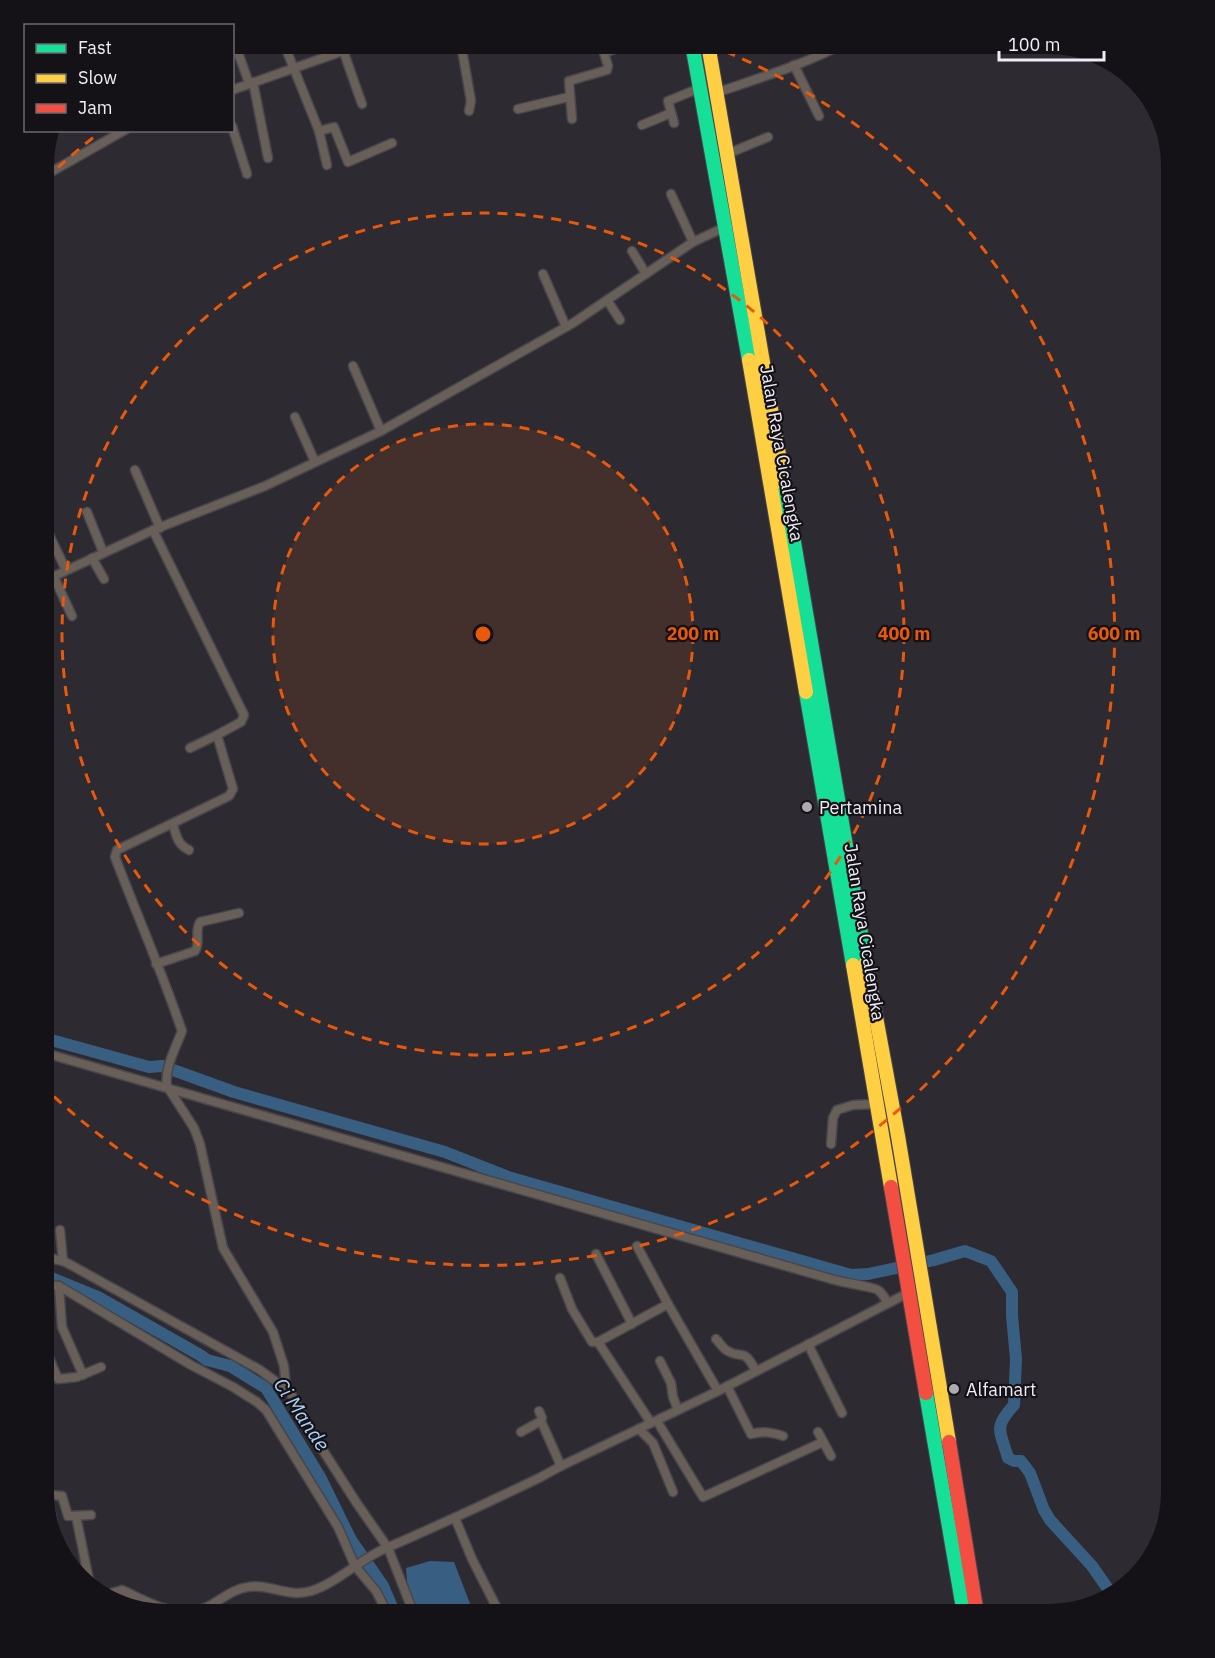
<svg xmlns="http://www.w3.org/2000/svg" width="1215" height="1658" font-family="'IBM Plex Sans',sans-serif">
  <style>
    .water { fill: #385f81 }
    .lines { fill: none; stroke-linecap: round; stroke-linejoin: round }
    .river { stroke: #385f81; stroke-width: 12 }
    .street-casing { stroke: #48464d; stroke-width: 11 }
    .fast-casing { stroke: #48464d; stroke-width: 16 }
    .slow-casing { stroke: #48464d; stroke-width: 16 }
    .jam-casing { stroke: #48464d; stroke-width: 16 }
    .street { stroke: #675f58; stroke-width: 8 }
    .fast { stroke: #16e098; stroke-width: 14 }
    .slow { stroke: #ffcf43; stroke-width: 14 }
    .jam { stroke: #f24e42; stroke-width: 14 }
    .ring { fill: none; stroke: #e8590c; stroke-width: 3; stroke-dasharray: 10 8 }
    .poi-dot { fill: #aca9b1; stroke: #141117; stroke-width: 2 }
    .labels { text-anchor: middle; dominant-baseline: central; stroke-width: 4.5; stroke-linejoin: round; paint-order: stroke }
    .street-label { font-size: 18px; fill: #f0edf6; stroke: #141117 }
    .poi-label { font-size: 18px; fill: #f0edf6; stroke: #141117; text-anchor: start }
    .water-label { font-size: 20px; font-style: italic; fill: #abd2f5; stroke: #141117 }
    .centre { fill: #e8590c; stroke: #141117; stroke-width: 3 }
    .ring-label { font-size: 18px; text-anchor: middle; font-weight: bold; fill: #e8590c; stroke: #141117; stroke-width: 4.5; stroke-linejoin: round; paint-order: stroke }
  </style>
  <rect width="100%" height="100%" fill="#2d2a32"/>
  <!-- water -->
  <path class="water" d="M430 1561 454 1562 474 1614H416L407 1581 406 1568Z"/>
  <g class="lines">
    <!-- river -->
    <g class="river">
      <path d="M44 1038 149 1067 162 1066 234 1092 445 1152 508 1177 851 1275 868 1274 934 1260 965 1251 991 1261 1012 1292V1316L1016 1359 1014 1405C993 1428 1000 1430 1008 1458L1014 1461H1021L1030 1473 1044 1510 1050 1520 1092 1566 1113 1596"/>
      <path d="M44 1275 98 1297 200 1355 207 1360 230 1366 266 1388 320 1477 351 1540 383 1586 395 1614"/>
    </g>
    <defs>
      <g id="street">
        <path d="M235 44 249 83"/>
        <path d="M284 44 319 131 327 165"/>
        <path d="M461 44 471 101 469 111"/>
        <path d="M644 48 660 44"/>
        <path d="M343 50 362 104"/>
        <path d="M794 65 819 116"/>
        <path d="M253 82 268 158"/>
        <path d="M232 90 363 44"/>
        <path d="M716 93C759 78 803 65 843 44"/>
        <path d="M518 109 569 97"/>
        <path d="M572 119 569 81 607 70 608 66 604 53 628 44"/>
        <path d="M674 123 668 101 700 88"/>
        <path d="M642 125 671 113"/>
        <path d="M232 126 247 174"/>
        <path d="M319 131 334 127 348 162 392 143"/>
        <path d="M727 154 768 137"/>
        <path d="M44 176 125 130"/>
        <path d="M671 194 693 242"/>
        <path d="M632 251 646 274"/>
        <path d="M543 274 566 327"/>
        <path d="M607 300 620 320"/>
        <path d="M353 366 381 431"/>
        <path d="M295 417 315 462"/>
        <path d="M135 470 160 528"/>
        <path d="M44 512 47 507 44 497"/>
        <path d="M87 512 103 552"/>
        <path d="M44 524 66 570"/>
        <path d="M153 530 244 715 241 722 217 735 233 789 229 796 117 850 115 857C137 915 162 972 182 1031 176 1047 164 1069 167 1086L194 1128 200 1144 223 1248 273 1332 284 1366 286 1387"/>
        <path d="M92 558 104 579"/>
        <path d="M54 577 72 616"/>
        <path d="M44 581 153 530 265 486 381 431 573 323 693 242 723 228"/>
        <path d="M44 691 45 694"/>
        <path d="M190 748 217 735"/>
        <path d="M173 824C176 836 178 845 189 850"/>
        <path d="M156 964 195 951C201 943 194 932 200 922L239 913"/>
        <path d="M45 1053 831 1279C839 1282 876 1287 879 1291 883 1294 885 1299 888 1303"/>
        <path d="M831 1144 833 1118 837 1110 853 1105 876 1104"/>
        <path d="M60 1230 63 1261"/>
        <path d="M637 1246 668 1304 718 1391"/>
        <path d="M596 1254 632 1324"/>
        <path d="M44 1257 63 1261 71 1265 260 1370 290 1392 312 1433 356 1502 388 1548 414 1614"/>
        <path d="M560 1278 572 1309 592 1342H598L668 1304"/>
        <path d="M44 1284 59 1286 191 1365 233 1387 257 1402 266 1410 338 1527 355 1566 376 1591 388 1614"/>
        <path d="M59 1286 62 1327 83 1375"/>
        <path d="M44 1336 47 1353 58 1379 77 1377 101 1367"/>
        <path d="M716 1339C719 1342 722 1347 726 1350 743 1361 742 1345 756 1371"/>
        <path d="M598 1342 651 1423"/>
        <path d="M808 1344 842 1413"/>
        <path d="M660 1361 671 1383 673 1397 678 1410"/>
        <path d="M727 1386 751 1434C763 1431 771 1432 783 1436"/>
        <path d="M539 1411 542 1418 541 1421 561 1466"/>
        <path d="M657 1421 703 1497 823 1442"/>
        <path d="M639 1429 653 1443 673 1492"/>
        <path d="M521 1432 541 1421"/>
        <path d="M818 1432 831 1456"/>
        <path d="M76 1516 90 1585"/>
        <path d="M455 1518 472 1559 500 1614"/>
        <path d="M55 1535 48 1498 50 1495 62 1496 68 1516 91 1515"/>
        <path d="M102 1596 122 1590C148 1602 178 1621 207 1607 221 1600 232 1589 248 1587 268 1583 289 1598 311 1591 335 1584 358 1561 382 1550 435 1527 487 1503 539 1478L561 1466 718 1391 908 1293"/>
      </g>
      <g id="fast">
        <path d="M692 44 749 360"/>
        <path d="M784 484 866 963"/>
        <path d="M806 692 853 965"/>
        <path d="M926 1393 964 1614"/>
      </g>
      <g id="slow">
        <path d="M708 44 784 484"/>
        <path d="M749 360 806 692"/>
        <path d="M866 963 898 1136 949 1442"/>
        <path d="M853 965 891 1187"/>
      </g>
      <g id="jam">
        <path d="M891 1187 926 1393"/>
        <path d="M949 1442 977 1614"/>
      </g>
    </defs>
    <!-- street casing -->
    <use href="#street" class="street-casing"/>
    <!-- fast casing -->
    <use href="#fast" class="fast-casing"/>
    <!-- slow casing -->
    <use href="#slow" class="slow-casing"/>
    <!-- jam casing -->
    <use href="#jam" class="jam-casing"/>
    <!-- street -->
    <use href="#street" class="street"/>
    <!-- fast -->
    <use href="#fast" class="fast"/>
    <!-- slow -->
    <use href="#slow" class="slow"/>
    <!-- jam -->
    <use href="#jam" class="jam"/>
  </g>
  <!-- distance rings -->
  <circle cx="483" cy="634" r="210" fill="#e8590c" fill-opacity=".12"/>
  <g class="ring">
    <circle cx="483" cy="634" r="210"/>
    <circle cx="483" cy="634" r="421"/>
    <path d="M45 180A631 631 0 0 1 99 133M709 45A631 631 0 1 1 45 1088"/>
  </g>
  <!-- markers -->
  <g class="poi-dot">
    <circle cx="807" cy="807" r="6"/>
    <circle cx="954" cy="1389" r="6"/>
  </g>
  <g class="labels">
    <!-- street labels -->
    <g class="street-label">
      <text transform="translate(782 453) rotate(80)">Jalan Raya Cicalengka</text>
      <text transform="translate(865 932) rotate(81)">Jalan Raya Cicalengka</text>
    </g>
    <!-- poi labels -->
    <g class="poi-label">
      <text x="819" y="807">Pertamina</text>
      <text x="966" y="1389">Alfamart</text>
    </g>
    <!-- water labels -->
    <g class="water-label">
      <text transform="translate(302 1414) rotate(56)">Ci Mande</text>
    </g>
  </g>
  <!-- crop -->
  <path d="M0 0H1215V1658H0ZM165 54H1050A111 111 0 0 1 1161 165V1493A111 111 0 0 1 1050 1604H165A111 111 0 0 1 54 1493V165A111 111 0 0 1 165 54Z" fill="#141117" fill-rule="evenodd"/>
  <circle cx="483" cy="634" r="9" class="centre"/>
  <g class="ring-label">
    <text x="693" y="640">200 m</text>
    <text x="904" y="640">400 m</text>
    <text x="1114" y="640">600 m</text>
  </g>
  <!-- legend -->
  <rect x="24" y="24" width="210" height="108" fill="#141117" stroke="#6c6970" stroke-width="1.5"/>
  <rect x="36" y="44" width="30" height="9" fill="#16e098" stroke="#6c6970" stroke-width="1.5"/>
  <text x="78" y="54" font-size="18" fill="#f0edf6">Fast</text>
  <rect x="36" y="74" width="30" height="9" fill="#ffcf43" stroke="#6c6970" stroke-width="1.5"/>
  <text x="78" y="84" font-size="18" fill="#f0edf6">Slow</text>
  <rect x="36" y="104" width="30" height="9" fill="#f24e42" stroke="#6c6970" stroke-width="1.5"/>
  <text x="78" y="114" font-size="18" fill="#f0edf6">Jam</text>
  <!-- scale -->
  <path d="M999 51v9h105v-9" fill="none" stroke="#f0edf6" stroke-width="3"/>
  <text x="1008" y="51" font-size="18" fill="#f0edf6" stroke="#141117" stroke-width="4.5" paint-order="stroke">100 m</text>
</svg>
